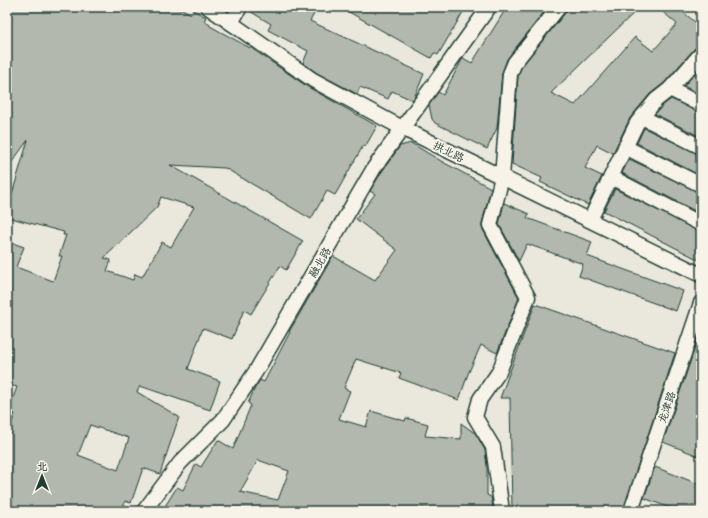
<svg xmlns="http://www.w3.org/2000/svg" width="708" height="518" font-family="Mali,'LXGW WenKai TC',sans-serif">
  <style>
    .building { fill: #b2b8ae; stroke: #1f3d34; fill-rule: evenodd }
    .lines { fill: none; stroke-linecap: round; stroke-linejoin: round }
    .minor-casing { stroke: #1f3d34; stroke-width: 17 }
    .minor { stroke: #f7f3e8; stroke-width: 14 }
    .labels { text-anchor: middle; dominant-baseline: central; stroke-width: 4; stroke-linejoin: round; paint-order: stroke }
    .street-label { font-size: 11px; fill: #1f3d34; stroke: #f7f3e8 }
  </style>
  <rect width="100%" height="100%" fill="#eae8dd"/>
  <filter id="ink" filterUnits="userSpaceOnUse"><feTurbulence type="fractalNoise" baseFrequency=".025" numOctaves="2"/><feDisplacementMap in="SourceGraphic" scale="8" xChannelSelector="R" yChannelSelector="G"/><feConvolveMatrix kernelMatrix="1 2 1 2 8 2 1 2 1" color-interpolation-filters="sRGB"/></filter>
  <g filter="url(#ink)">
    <!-- building -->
    <g class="building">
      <path d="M7 7H179L191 14 193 10 206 17 204 21 210 25V26L250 48V47L254 50 308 87 377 126 365 147 363 146 335 195 327 191 311 219 225 168 170 165 303 241 286 270 280 266 251 314 244 310 232 339 203 328 188 369 220 381 210 410 140 386 137 392 179 417 160 474 143 468 131 503 125 501 122 511H65L53 507 52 511H32L18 506 16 511H7V434L15 414 8 412 17 387 7 384V241L24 247 16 267 53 281 62 256H59L66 235H63L64 232 7 217V211L28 140 7 169ZM161 197 194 207 171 247 162 242 142 277 135 274 133 280 107 271 111 260 104 258 157 207ZM90 425 129 438 118 470 78 455Z"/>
      <path d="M248 7H318L310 21 424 74 414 98 412 100 392 91 388 99 360 87 357 94 317 73 303 63 308 51 268 30 271 24 248 10Z"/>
      <path d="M340 7H466L438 55 434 53 431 58Z"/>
      <path d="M507 7H548L507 59 502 73 497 128 487 149 435 123 432 119 429 105 438 92 443 95 463 58 472 63Z"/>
      <path d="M567 7H640L551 93 575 105 635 37 653 51 677 24 657 7H677L701 27V45L695 48 664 83 650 94 630 118 613 153 597 145 585 168 602 176 588 205 540 182 542 178 512 164 518 76 522 66 566 12Z"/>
      <path d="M699 69 701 70V95L684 86Z"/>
      <path d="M671 99 701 113V137L655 114 662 106Z"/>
      <path d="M644 128 701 155V176L637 143Z"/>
      <path d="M411 143 441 161 491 188 482 223V228L519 298 497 353 481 345 468 374 459 400 399 378 401 373 356 359 344 388 350 391 339 419 366 427 371 411 405 421 406 418 428 424 425 436 461 439V423L476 434 485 450 487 466V495L491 497 493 507 491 511H460L421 508V511H162L177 487 183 490 196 464 201 467 218 440 233 449 251 405 248 403 255 388 260 380 264 382 290 332H289L333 256 375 280 397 250 356 219 375 194 370 191 381 173 400 146ZM258 460 289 471 278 500 240 492Z"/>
      <path d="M629 159 701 193V214L622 173Z"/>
      <path d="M615 189 701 232V261L604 211Z"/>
      <path d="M504 203 529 214 527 218 592 242 587 256 683 291 676 311 579 276 583 264 527 244 519 261 499 224Z"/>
      <path d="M535 304 675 353 623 511H512L510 398H500Z"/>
      <path d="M701 330V457L663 442Z"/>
      <path d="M655 467 701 485V511H678L644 498Z"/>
    </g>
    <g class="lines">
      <defs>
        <g id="minor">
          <path d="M208 7 313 80 402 128 701 275"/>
          <path d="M231 23 240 7"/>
          <path d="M670 89 701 105"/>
          <path d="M642 117 701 147"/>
          <path d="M625 147 701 185"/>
          <path d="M611 177 701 224"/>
          <path d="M590 220 637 123 656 100 670 89 701 54"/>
          <path d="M144 511 180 463 223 420 256 371 374 168 489 7"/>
          <path d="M502 511 493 447 475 417 480 399 499 372 528 297 490 225 502 177 510 74 515 62 559 7"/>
          <path d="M631 511 701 303"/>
        </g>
      </defs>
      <!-- minor casing -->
      <use href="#minor" class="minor-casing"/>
      <!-- minor -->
      <use href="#minor" class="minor"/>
    </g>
  </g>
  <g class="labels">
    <!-- street labels -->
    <g class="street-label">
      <text transform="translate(449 151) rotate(26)">拱北路</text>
      <text transform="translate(319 262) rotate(-60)">融北路</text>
      <text transform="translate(666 407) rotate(-71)">龙津路</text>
    </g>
  </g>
  <!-- margin -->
  <rect width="708" height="518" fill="none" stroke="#f7f3e8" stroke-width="24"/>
  <rect x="12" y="12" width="684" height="494" fill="none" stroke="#1f3d34" stroke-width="1.5" filter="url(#ink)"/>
  <!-- north arrow -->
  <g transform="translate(42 476)" stroke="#f7f3e8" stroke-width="3" paint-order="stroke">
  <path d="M0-3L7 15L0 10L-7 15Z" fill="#1f3d34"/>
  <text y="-6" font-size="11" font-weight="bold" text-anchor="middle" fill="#1f3d34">北</text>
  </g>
</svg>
